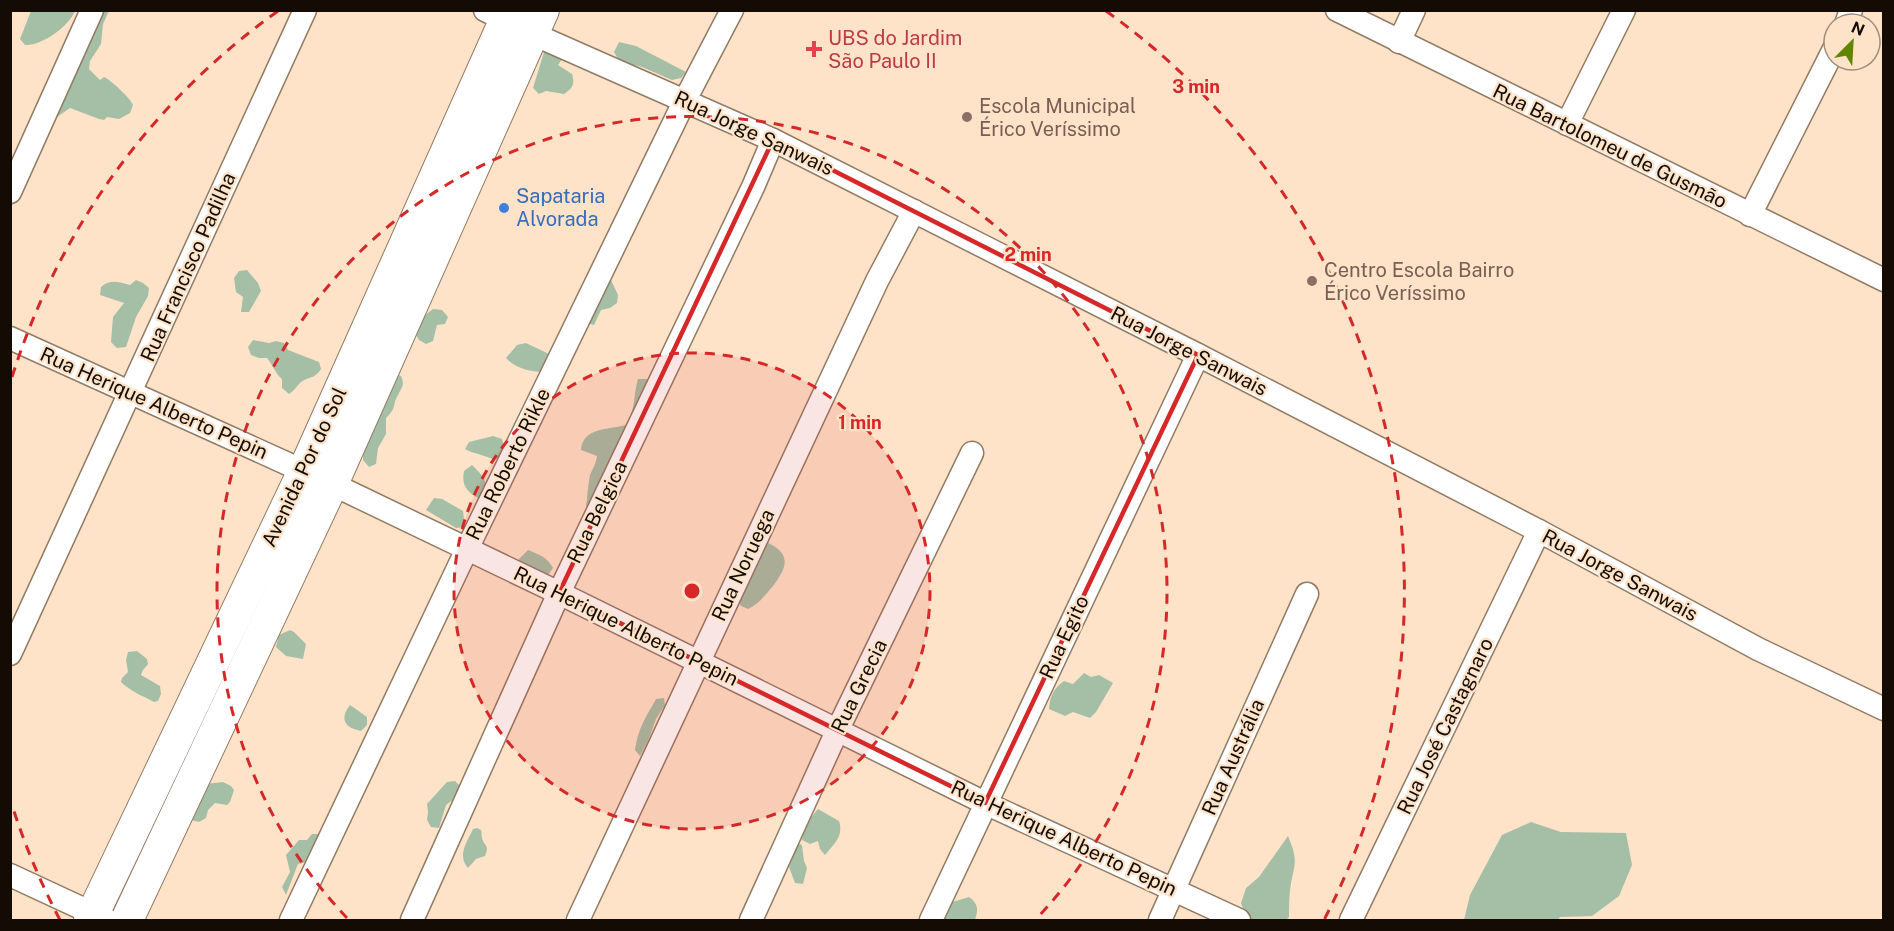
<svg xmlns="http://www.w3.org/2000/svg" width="1894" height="931" font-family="'Public Sans',sans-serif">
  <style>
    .forest { fill: #a4bfa5 }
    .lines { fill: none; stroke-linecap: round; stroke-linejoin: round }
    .street-casing { stroke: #927a63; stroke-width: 25 }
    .secondary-casing { stroke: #927a63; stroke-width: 34 }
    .street { stroke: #fff; stroke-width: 22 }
    .secondary { stroke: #fff; stroke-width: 32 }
    .marked { fill: none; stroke: #d62828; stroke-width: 4.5; stroke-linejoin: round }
    .ring { fill: none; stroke: #d62828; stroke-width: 3; stroke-dasharray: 10 8 }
    .health-dot { fill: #e0444e; stroke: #fee3c9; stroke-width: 2 }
    .education-dot { fill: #8d6e63; stroke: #fee3c9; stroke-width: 2 }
    .shop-dot { fill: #3f7fe0; stroke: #fee3c9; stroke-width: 2 }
    .labels { text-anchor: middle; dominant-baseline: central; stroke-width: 4.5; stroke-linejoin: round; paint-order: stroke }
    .health-label { font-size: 20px; fill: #be3a42; stroke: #fee3c9; text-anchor: start }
    .education-label { font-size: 20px; fill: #785e54; stroke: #fee3c9; text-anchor: start }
    .street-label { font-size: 20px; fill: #140c04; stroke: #fee3c9 }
    .shop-label { font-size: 20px; fill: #366cbe; stroke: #fee3c9; text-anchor: start }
    .centre { fill: #d62828; stroke: #fee3c9; stroke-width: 3 }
    .ring-label { font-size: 18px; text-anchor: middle; font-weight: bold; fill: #d62828; stroke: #fee3c9; stroke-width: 4.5; stroke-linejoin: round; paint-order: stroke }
  </style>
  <rect width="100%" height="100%" fill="#fee3c9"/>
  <!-- forest -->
  <g class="forest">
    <path d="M31 11V10L75 11C69 26 42 46 25 45L20 39Z"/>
    <path d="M94 11H109L103 24 101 44 90 61 89 69 100 80 104 77C111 80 130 98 133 105L130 113 119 119 107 117 104 120 99 119 70 108 57 117 53 115Z"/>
    <path d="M619 42 636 46 686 72 681 78 672 80 642 67 626 63 618 59 614 52Z"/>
    <path d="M545 49 565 55 558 65 572 74C575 84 573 88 564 94L546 91 539 94 533 88Z"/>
    <path d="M247 270 258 283 261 291 249 312H241L243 297 236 292 234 278 239 271Z"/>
    <path d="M136 280 143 283 149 288 148 296 136 317 126 347 117 348 111 342 113 317 124 303 100 295 101 287C110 279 118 282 130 285Z"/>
    <path d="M611 280 618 295 617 303 610 308 601 310 594 325 586 323 603 284Z"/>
    <path d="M433 309 442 310 448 317 445 324 437 325 433 341 426 344 419 340 415 333 420 319Z"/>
    <path d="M253 340 269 343 276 341 284 343 288 350 319 362 321 369C314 380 308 376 300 383 296 387 295 390 289 394L282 388V379C275 373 273 365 267 358H259L251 355 248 347Z"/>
    <path d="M526 343 549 354V367L543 372C530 372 515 368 506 358L517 345Z"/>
    <path d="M394 373 401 376C405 385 402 387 398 395 392 405 397 408 386 418V434L378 448 376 464 369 467 363 460V452Z"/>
    <path d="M638 379H650L586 511C586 507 589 479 590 475 593 468 596 464 597 456L581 450C583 427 608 430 626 425 636 410 633 395 638 379Z"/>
    <path d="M493 436 502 439C505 449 503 454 495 460 485 455 474 454 465 449L469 442Z"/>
    <path d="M472 465C483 476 493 484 478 498 467 492 461 485 464 471Z"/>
    <path d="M434 498 442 499 463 511 465 527 456 528 426 510Z"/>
    <path d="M764 541C792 553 788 566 773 586 765 595 759 604 748 609L741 606 737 598Z"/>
    <path d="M528 550C540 555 547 557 553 568L548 575 540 579 517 566 518 560Z"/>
    <path d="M290 630 294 632 306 644 303 659 286 656 276 647 279 635Z"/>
    <path d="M137 651 147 659 148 664 143 670 141 675 160 686 161 694 158 701 154 702C143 696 130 691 121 682L122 678 128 672 126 660 128 652Z"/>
    <path d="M1084 673 1091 677 1099 675 1113 683 1096 712 1090 718 1073 712 1065 716 1049 709C1050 696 1054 688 1064 681L1073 684Z"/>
    <path d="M664 698 665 705 656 719 648 741 640 756 635 750C638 728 646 717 656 699Z"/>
    <path d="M350 705 367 717V725L361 731C345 728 339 719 350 705Z"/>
    <path d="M455 781 461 787 459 795 446 805 439 828 431 827 427 820 428 812 427 804 447 782Z"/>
    <path d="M223 782 231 786 234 790 230 802 227 805 215 803 208 810 206 818 199 822 191 820 189 813 206 784Z"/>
    <path d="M818 809 839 821C844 836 834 844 825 855L820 849 818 841 810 844 802 840C804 828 810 818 818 809Z"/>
    <path d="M1531 822 1561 832 1626 833 1632 865 1619 896 1592 916 1560 917 1558 920H1464L1470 895 1502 835Z"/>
    <path d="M477 828 481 830C482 832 481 835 482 838 484 846 490 845 485 856L476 859 468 868C457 855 467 842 473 829Z"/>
    <path d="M312 834H320L307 862 298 864 286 895 282 887 290 872 286 855 299 840H307Z"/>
    <path d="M1288 836C1297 858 1296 861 1291 883 1289 894 1289 906 1289 917L1286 920 1247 919 1241 903 1246 888 1259 877Z"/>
    <path d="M798 843 802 845 804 861 807 868 803 884 795 883 789 867Z"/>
    <path d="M969 897C979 904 978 910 975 920H946L944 919 949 903Z"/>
  </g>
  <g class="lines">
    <defs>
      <g id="street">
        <path d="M485 10 533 34 773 140 1198 355 1539 531 1758 649 1884 709"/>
        <path d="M1337 10 1884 280"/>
        <path d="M1846 24 1851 10"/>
        <path d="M1399 42 1414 10"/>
        <path d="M1567 124 1624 10"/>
        <path d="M10 192 92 10"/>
        <path d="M1750 215 1834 49"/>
        <path d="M10 338 332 484 559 593 985 803 1239 920"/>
        <path d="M10 654 305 10"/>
        <path d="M10 875 107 920"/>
        <path d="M291 920 467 549 685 100 732 10"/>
        <path d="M412 920 559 593 753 187 773 140"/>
        <path d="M578 920 877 281 914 211"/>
        <path d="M751 920 838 729 972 453"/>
        <path d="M931 920 1198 355"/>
        <path d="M1160 920 1307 594"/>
        <path d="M1351 920 1539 531"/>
      </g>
      <g id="secondary">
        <path d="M90 920 304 471 510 10"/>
        <path d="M127 920 332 484 543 10"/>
      </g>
    </defs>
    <!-- street casing -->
    <use href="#street" class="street-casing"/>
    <!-- secondary casing -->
    <use href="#secondary" class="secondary-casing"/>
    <!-- street -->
    <use href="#street" class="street"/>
    <!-- secondary -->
    <use href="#secondary" class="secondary"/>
  </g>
  <!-- marked area -->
  <path class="marked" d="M773 140 1198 355 985 803 559 593Z"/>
  <!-- distance rings -->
  <circle cx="692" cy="591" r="238" fill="#d62828" fill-opacity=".12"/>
  <g class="ring">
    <circle cx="692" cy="591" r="238"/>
    <path d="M347 918A475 475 0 1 1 1037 918"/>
    <path d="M60 920A713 713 0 0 1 12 805M12 377A713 713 0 0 1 278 11M1106 11A713 713 0 0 1 1324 920"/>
  </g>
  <!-- markers -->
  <path class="health-dot" d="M811 40h6v6h6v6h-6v6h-6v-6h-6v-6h6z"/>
  <g class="education-dot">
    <circle cx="967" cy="117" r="6"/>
    <circle cx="1312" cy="281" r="6"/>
  </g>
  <circle class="shop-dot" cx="504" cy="208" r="6"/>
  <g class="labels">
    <!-- health labels -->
    <g class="health-label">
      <text x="828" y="38">UBS do Jardim<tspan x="828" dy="23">São Paulo II</tspan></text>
    </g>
    <!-- education labels -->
    <g class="education-label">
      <text x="979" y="106">Escola Municipal<tspan x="979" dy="23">Érico Veríssimo</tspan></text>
      <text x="1324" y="270">Centro Escola Bairro<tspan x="1324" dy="23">Érico Veríssimo</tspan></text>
    </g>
    <!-- street labels -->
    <g class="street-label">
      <text transform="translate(754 133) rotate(25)">Rua Jorge Sanwais</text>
      <text transform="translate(1610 146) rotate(26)">Rua Bartolomeu de Gusmão</text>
      <text transform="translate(188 267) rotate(-66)">Rua Francisco Padilha</text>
      <text transform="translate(1189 351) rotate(27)">Rua Jorge Sanwais</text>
      <text transform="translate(154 403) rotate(24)">Rua Herique Alberto Pepin</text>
      <text transform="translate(508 464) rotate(-64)">Rua Roberto Rikle</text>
      <text transform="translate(304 467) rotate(-65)">Avenida Por do Sol</text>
      <text transform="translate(597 512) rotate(-64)">Rua Belgica</text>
      <text transform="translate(743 565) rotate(-65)">Rua Noruega</text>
      <text transform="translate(1620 575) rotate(28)">Rua Jorge Sanwais</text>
      <text transform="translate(626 626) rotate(26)">Rua Herique Alberto Pepin</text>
      <text transform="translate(1064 637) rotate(-65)">Rua Egito</text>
      <text transform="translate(859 686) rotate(-64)">Rua Grecia</text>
      <text transform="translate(1445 726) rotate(-64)">Rua José Castagnaro</text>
      <text transform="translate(1233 757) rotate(-66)">Rua Austrália</text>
      <text transform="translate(1064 838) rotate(25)">Rua Herique Alberto Pepin</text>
    </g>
    <!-- shop labels -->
    <g class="shop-label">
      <text x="516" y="196">Sapataria<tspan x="516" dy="23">Alvorada</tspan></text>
    </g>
  </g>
  <circle cx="692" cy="591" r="9" class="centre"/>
  <g class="ring-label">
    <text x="1196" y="93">3 min</text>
    <text x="1028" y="261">2 min</text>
    <text x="860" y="429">1 min</text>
  </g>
  <!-- border -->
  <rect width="1894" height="931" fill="none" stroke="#140c04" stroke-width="24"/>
  <!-- north arrow -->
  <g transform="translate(1852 42) rotate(24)"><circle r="28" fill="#fee3c9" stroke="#a08d7a" stroke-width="1.5"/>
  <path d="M0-4.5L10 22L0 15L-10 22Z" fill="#618402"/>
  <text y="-9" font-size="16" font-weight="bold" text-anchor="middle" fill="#140c04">N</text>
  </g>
</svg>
